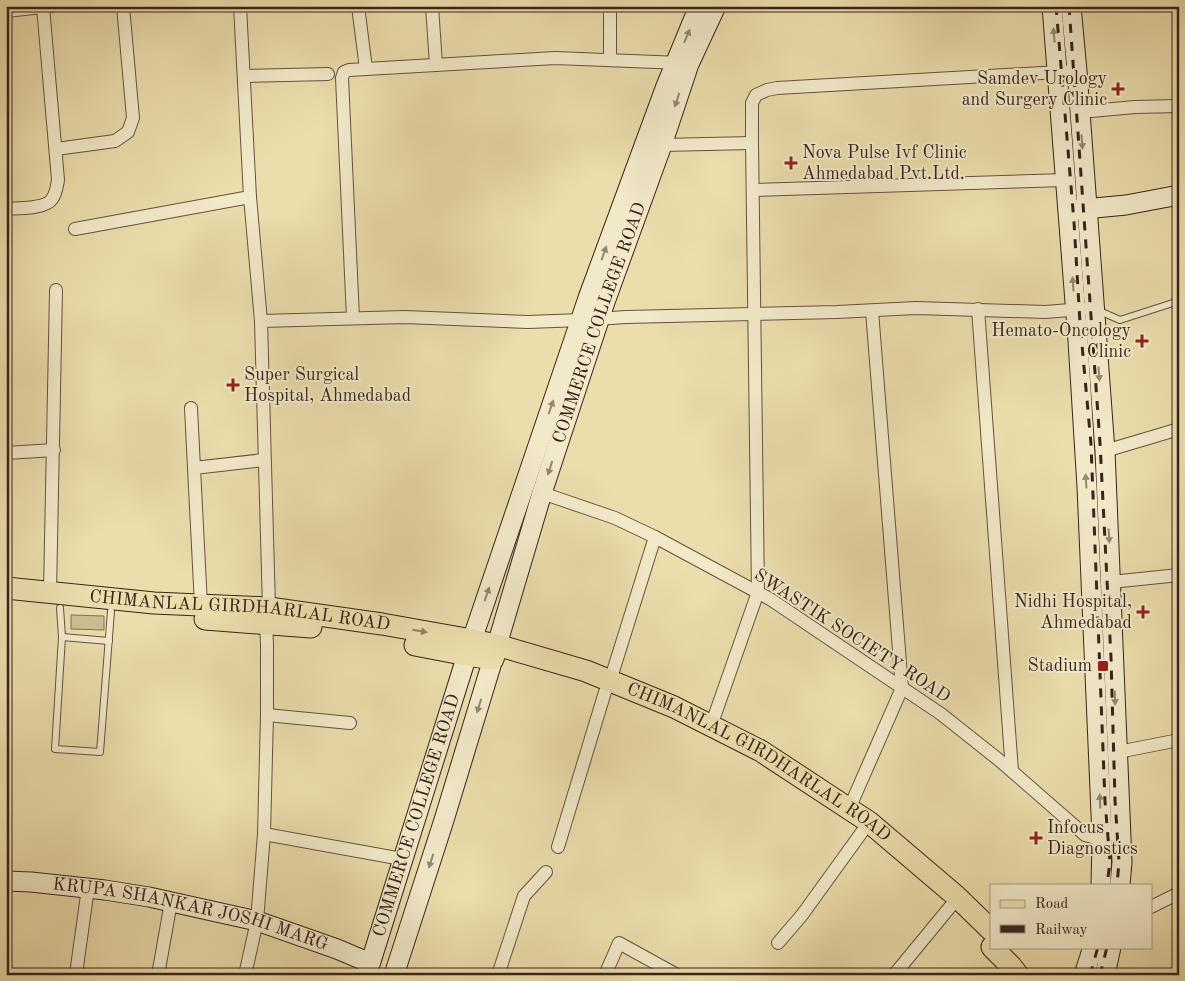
<svg xmlns="http://www.w3.org/2000/svg" width="1185" height="981" font-family="'Old Standard TT',serif">
  <style>
    .green { fill: #cdbe94; stroke: #827158 }
    .lines { fill: none; stroke-linecap: round; stroke-linejoin: round }
    .lane-casing { stroke: #655240; stroke-width: 8 }
    .street-casing { stroke: #655240; stroke-width: 14 }
    .secondary-casing { stroke: #38241c; stroke-width: 21 }
    .primary-casing { stroke: #38241c; stroke-width: 23 }
    .lane { stroke: #f2e9c9; stroke-width: 6 }
    .street { stroke: #f2e9c9; stroke-width: 12 }
    .secondary { stroke: #f2e9c9; stroke-width: 19 }
    .primary { stroke: #ebddac; stroke-width: 21 }
    .rail { stroke: #38241c; stroke-width: 3; stroke-dasharray: 9 9; stroke-linecap: butt }
    .oneway { fill: #958672 }
    .oneway2 { fill: #928064 }
    .poi-dot { fill: #8f2418; stroke: #f2e9c9; stroke-width: 2 }
    .labels { text-anchor: middle; dominant-baseline: central; stroke-width: 4; stroke-linejoin: round; paint-order: stroke }
    .poi-label { font-size: 18px; fill: #38241c; stroke: #f2e9c9; text-anchor: end }
    .street-label { font-size: 18px; fill: #38241c; stroke: #f2e9c9 }
  </style>
  <rect width="100%" height="100%" fill="#ebddac"/>
  <filter id="stains"><feTurbulence type="fractalNoise" baseFrequency=".004" numOctaves="4"/><feColorMatrix values="0 0 0 0 .2 0 0 0 0 .09 0 0 0 0 .02 0 0 0 .5 -.17"/></filter>
  <radialGradient id="worn" r=".72"><stop offset=".6" stop-color="#630" stop-opacity="0"/><stop offset="1" stop-color="#630" stop-opacity=".3"/></radialGradient>
  <!-- green -->
  <path class="green" d="M71 615 104 616V630L71 629Z"/>
  <g class="lines">
    <defs>
      <g id="lane">
        <path d="M1097 310 1120 320 1179 301"/>
        <path d="M60 608 62 637 55 749 100 752 111 611"/>
        <path d="M62 637 109 641"/>
      </g>
      <g id="street">
        <path d="M240 6 250 197 261 321 269 608"/>
        <path d="M358 6 366 69"/>
        <path d="M432 6 436 65"/>
        <path d="M610 6V60"/>
        <path d="M6 11 52 6"/>
        <path d="M245 76 328 74"/>
        <path d="M1080 112 1135 107 1179 106"/>
        <path d="M662 145 752 143"/>
        <path d="M56 149 115 141 128 132 133 118 123 6"/>
        <path d="M753 190 1066 180"/>
        <path d="M6 209C18 208 46 209 52 199 56 194 57 186 58 180L43 7"/>
        <path d="M75 229 250 197"/>
        <path d="M978 309 1012 771"/>
        <path d="M353 318 342 78 344 72 349 70 555 58 681 63"/>
        <path d="M261 321 405 317 528 322 581 320 626 317 837 312 916 308 1045 312 1083 309"/>
        <path d="M191 408 194 468"/>
        <path d="M1105 451 1179 429"/>
        <path d="M6 453 54 450"/>
        <path d="M542 493 615 518 655 537 770 599 941 714 999 760 1085 835 1096 838 1108 836"/>
        <path d="M1111 582 1179 575"/>
        <path d="M50 592 56 290"/>
        <path d="M201 605 194 468 264 460"/>
        <path d="M610 681 655 537"/>
        <path d="M267 715 350 723"/>
        <path d="M711 726 758 592 752 143V103L756 95 767 90 777 88 1077 71"/>
        <path d="M1118 752 1179 740"/>
        <path d="M849 809 902 688 872 311"/>
        <path d="M264 834 402 859"/>
        <path d="M558 847 605 692"/>
        <path d="M1151 907 1179 893"/>
        <path d="M778 943 802 915 862 832"/>
        <path d="M76 974 88 888"/>
        <path d="M158 975 171 902"/>
        <path d="M245 975 257 921 264 834 267 715V644L266 624"/>
        <path d="M498 975 524 896 546 872"/>
        <path d="M605 975 619 943 677 975"/>
        <path d="M894 975 950 907"/>
      </g>
      <g id="secondary">
        <path d="M1052 6 1078 341 1087 487 1102 837 1101 885"/>
        <path d="M1071 6 1077 71 1105 451 1122 862 1120 885"/>
        <path d="M1074 210 1126 205 1179 195"/>
        <path d="M472 640 588 298 666 86 699 6"/>
        <path id="s1" d="M497 645 542 493 605 302 662 145 689 64 716 6"/>
        <path id="s2" d="M6 881 31 882 105 890 149 897 257 921 337 949 370 963"/>
        <path id="s3" d="M367 974 467 655"/>
        <path d="M394 975 444 820 493 659"/>
        <path d="M1084 975 1093 947"/>
        <path d="M1105 975 1111 947"/>
      </g>
      <g id="primary">
        <path id="s4" d="M6 588 154 603 269 608 382 624 472 640"/>
        <path d="M205 619 311 627"/>
        <path d="M415 645 467 655"/>
        <path id="s5" d="M497 645 493 659 467 655 472 640 497 645 586 671 674 707 761 751 869 822 956 896 991 930"/>
        <path d="M992 947 1011 966 1018 975"/>
      </g>
    </defs>
    <!-- lane casing -->
    <use href="#lane" class="lane-casing"/>
    <!-- street casing -->
    <use href="#street" class="street-casing"/>
    <!-- secondary casing -->
    <use href="#secondary" class="secondary-casing"/>
    <!-- primary casing -->
    <use href="#primary" class="primary-casing"/>
    <!-- lane -->
    <use href="#lane" class="lane"/>
    <!-- street -->
    <use href="#street" class="street"/>
    <!-- secondary -->
    <use href="#secondary" class="secondary"/>
    <!-- primary -->
    <use href="#primary" class="primary"/>
    <!-- rail -->
    <g class="rail">
      <path d="M1056 6 1074 222 1080 323 1091 444 1105 801 1110 862 1107 885"/>
      <path d="M1069 6 1100 443 1111 658 1115 800 1119 862 1117 885"/>
      <path d="M1090 975 1098 947"/>
      <path d="M1100 975 1107 947"/>
    </g>
  </g>
  <!-- one-way arrows -->
  <defs><path id="oneway-solid" d="M-6-.8H1V-3.2L6.5 0L1 3.2V.8H-6Z" transform="scale(1.25)"/></defs>
  <g class="oneway">
    <use href="#oneway-solid" transform="translate(1054 35) rotate(-95)"/>
    <use href="#oneway-solid" transform="translate(687 36) rotate(-67)"/>
    <use href="#oneway-solid" transform="translate(677 100) rotate(108)"/>
    <use href="#oneway-solid" transform="translate(1082 142) rotate(86)"/>
    <use href="#oneway-solid" transform="translate(604 253) rotate(-70)"/>
    <use href="#oneway-solid" transform="translate(1073 284) rotate(-94)"/>
    <use href="#oneway-solid" transform="translate(1099 374) rotate(86)"/>
    <use href="#oneway-solid" transform="translate(551 407) rotate(-71)"/>
    <use href="#oneway-solid" transform="translate(550 468) rotate(108)"/>
    <use href="#oneway-solid" transform="translate(1086 481) rotate(-94)"/>
    <use href="#oneway-solid" transform="translate(1109 536) rotate(87)"/>
    <use href="#oneway-solid" transform="translate(487 594) rotate(-71)"/>
    <use href="#oneway-solid" transform="translate(1115 698) rotate(88)"/>
    <use href="#oneway-solid" transform="translate(479 706) rotate(107)"/>
    <use href="#oneway-solid" transform="translate(1100 801) rotate(-92)"/>
    <use href="#oneway-solid" transform="translate(431 861) rotate(108)"/>
  </g>
  <use class="oneway2" href="#oneway-solid" transform="translate(420 631) rotate(10)"/>
  <!-- markers -->
  <g class="poi-dot">
    <path d="M1115.5 81.5h5v5h5v5h-5v5h-5v-5h-5v-5h5z"/>
    <path d="M788.5 155.5h5v5h5v5h-5v5h-5v-5h-5v-5h5z"/>
    <path d="M1139.5 333.5h5v5h5v5h-5v5h-5v-5h-5v-5h5z"/>
    <path d="M230.5 377.5h5v5h5v5h-5v5h-5v-5h-5v-5h5z"/>
    <path d="M1140.5 604.5h5v5h5v5h-5v5h-5v-5h-5v-5h5z"/>
    <rect x="1097" y="660" width="12" height="12" rx="2.5"/>
    <path d="M1033.5 830.5h5v5h5v5h-5v5h-5v-5h-5v-5h5z"/>
  </g>
  <g class="labels">
    <!-- poi labels -->
    <g class="poi-label">
      <text x="1107" y="79">Samdev Urology<tspan x="1107" dy="21">and Surgery Clinic</tspan></text>
      <text x="802" y="153" text-anchor="start">Nova Pulse Ivf Clinic<tspan x="802" dy="21">Ahmedabad Pvt.Ltd.</tspan></text>
      <text x="1131" y="331">Hemato-Oncology<tspan x="1131" dy="21">Clinic</tspan></text>
      <text x="244" y="375" text-anchor="start">Super Surgical<tspan x="244" dy="21">Hospital, Ahmedabad</tspan></text>
      <text x="1132" y="602">Nidhi Hospital,<tspan x="1132" dy="21">Ahmedabad</tspan></text>
      <text x="1092" y="666">Stadium</text>
      <text x="1047" y="828" text-anchor="start">Infocus<tspan x="1047" dy="21">Diagnostics</tspan></text>
    </g>
    <!-- street labels -->
    <g class="street-label">
      <text stroke="none"><textPath href="#s1" startOffset="338">COMMERCE COLLEGE ROAD</textPath></text>
      <text stroke="none"><textPath href="#s4" startOffset="235">CHIMANLAL GIRDHARLAL ROAD</textPath></text>
      <text transform="translate(852 636) rotate(33)">SWASTIK SOCIETY ROAD</text>
      <text stroke="none"><textPath href="#s5" startOffset="371">CHIMANLAL GIRDHARLAL ROAD</textPath></text>
      <text stroke="none"><textPath href="#s3" startOffset="166">COMMERCE COLLEGE ROAD</textPath></text>
      <text stroke="none"><textPath href="#s2" startOffset="188">KRUPA SHANKAR JOSHI MARG</textPath></text>
    </g>
  </g>
  <!-- margin -->
  <rect width="1185" height="981" fill="none" stroke="#ebddac" stroke-width="25"/>
  <rect x="8" y="8" width="1170" height="966" fill="none" stroke="#38241c" stroke-width="2.5"/>
  <rect x="12" y="12" width="1160" height="956" fill="none" stroke="#38241c"/>
  <!-- legend -->
  <rect x="990" y="884" width="162" height="65" fill="#f2e9c9" stroke="#a89a84"/>
  <rect x="1000" y="900" width="25" height="8" fill="#ebddac" stroke="#a89a84"/>
  <text x="1035" y="908" font-size="15" fill="#38241c">Road</text>
  <rect x="1000" y="925" width="25" height="8" fill="#38241c" stroke="#a89a84"/>
  <text x="1035" y="934" font-size="15" fill="#38241c">Railway</text>
  <rect width="100%" height="100%" filter="url(#stains)"/>
  <rect width="100%" height="100%" fill="url(#worn)"/>
</svg>
